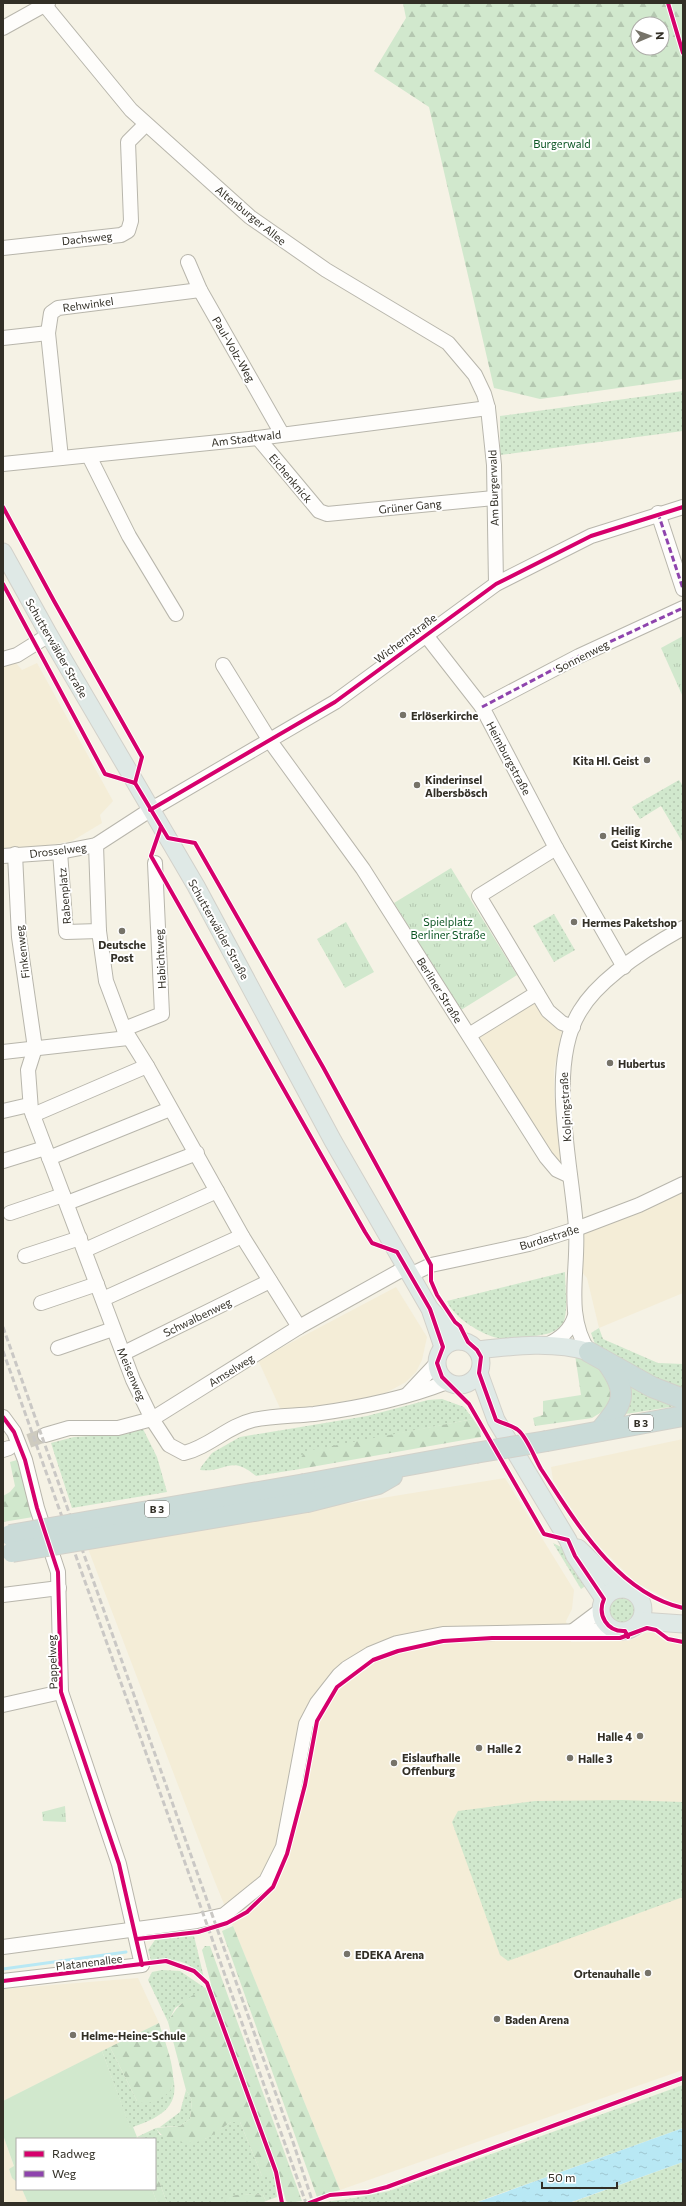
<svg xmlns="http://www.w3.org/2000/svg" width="686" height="2206" font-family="Commissioner,sans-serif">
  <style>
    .built { fill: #f4edd7 }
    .grass { fill: url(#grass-dots) }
    .forest { fill: url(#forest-firs); fill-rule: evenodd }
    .park { fill: url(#park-tufts) }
    .pitch { fill: #d1e8cd }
    .water { fill: url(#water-ripples) }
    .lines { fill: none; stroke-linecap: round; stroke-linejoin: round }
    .stream { stroke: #b8e8f4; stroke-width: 3 }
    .minor-tunnel { stroke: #cecbbf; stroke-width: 14; stroke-dasharray: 14 7; stroke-linecap: butt }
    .minor-casing { stroke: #b8b6ac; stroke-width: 16 }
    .major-casing { stroke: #d2d1ca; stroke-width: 19 }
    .highway-casing { stroke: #d2d1ca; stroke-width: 22 }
    .minor { stroke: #fefdfb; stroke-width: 14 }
    .major { stroke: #dfe9e6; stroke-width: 17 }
    .highway { stroke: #cadbd8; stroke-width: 20 }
    .rail { stroke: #cac8c5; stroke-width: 3; stroke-dasharray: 6 3; stroke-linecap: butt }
    .highway-bridge-casing { stroke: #d2d1ca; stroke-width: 22; stroke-linecap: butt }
    .highway-bridge { stroke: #cadbd8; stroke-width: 20 }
    .quiet { stroke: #8e44ad; stroke-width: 3; stroke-dasharray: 6 3; stroke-linecap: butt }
    .cycleway-casing { stroke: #fff; stroke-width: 6 }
    .cycleway { stroke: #d6006c; stroke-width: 4 }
    .poi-dot { fill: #767369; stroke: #fff; stroke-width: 1.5 }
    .labels { text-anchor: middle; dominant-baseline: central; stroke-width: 4; stroke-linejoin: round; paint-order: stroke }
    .shield { fill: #fff; stroke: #706d67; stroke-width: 1 }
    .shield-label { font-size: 10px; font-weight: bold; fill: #322f26 }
    .park-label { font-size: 11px; fill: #0a5422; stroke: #fff }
    .street-label { font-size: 11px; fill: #322f26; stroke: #fff }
    .poi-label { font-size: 11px; font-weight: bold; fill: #322f26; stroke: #fff; text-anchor: start }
  </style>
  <defs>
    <pattern id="grass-dots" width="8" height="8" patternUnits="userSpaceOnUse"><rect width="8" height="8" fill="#d1e8cd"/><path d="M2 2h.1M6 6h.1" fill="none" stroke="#b4c7b0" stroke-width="1.8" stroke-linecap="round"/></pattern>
    <pattern id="forest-firs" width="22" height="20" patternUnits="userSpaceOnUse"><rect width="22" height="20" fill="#d1e8cd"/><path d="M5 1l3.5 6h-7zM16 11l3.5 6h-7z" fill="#b4c7b0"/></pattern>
    <pattern id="park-tufts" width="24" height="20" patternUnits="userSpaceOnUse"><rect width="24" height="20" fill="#d1e8cd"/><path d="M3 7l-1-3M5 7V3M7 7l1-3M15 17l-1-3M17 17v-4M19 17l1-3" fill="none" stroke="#b4c7b0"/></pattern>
    <pattern id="water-ripples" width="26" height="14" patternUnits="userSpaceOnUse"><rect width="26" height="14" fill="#b8e8f4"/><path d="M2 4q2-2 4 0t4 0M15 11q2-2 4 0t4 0" fill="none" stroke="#9fc7d1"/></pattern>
  </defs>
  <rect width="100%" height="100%" fill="#f5f2e5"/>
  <!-- built -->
  <g class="built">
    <path d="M14 661 22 670 37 663 113 801 100 815 102 823 72 841 49 845 3 849V667Z"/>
    <path d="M536 1002 562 1030 554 1070V1095L561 1161 554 1162 477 1042V1035L526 1005Z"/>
    <path d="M683 1193V1293L599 1328 587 1278 580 1270 584 1233Z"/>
    <path d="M396 1287 427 1337 422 1360 416 1372 406 1382 382 1395 300 1409 280 1408 258 1360Z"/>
    <path d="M683 1439V1607L635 1582 601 1548 581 1523 553 1480 551 1467Z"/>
    <path d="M505 1478 574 1590 572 1609 566 1621 571 1642 628 1641 639 1637 645 1633 655 1632 667 1641 683 1645V2070L340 2190 213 1877 87 1546Z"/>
    <path d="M138 1978 159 2023 3 2101V1989Z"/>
    <path d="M3 2135 14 2167 9 2169 12 2178 16 2181 17 2189H22L28 2203H3Z"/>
  </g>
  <!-- grass -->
  <g class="grass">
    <path d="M683 391V431L500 455V416Z"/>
    <path d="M679 780 683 786V843L661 806 640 819 632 807Z"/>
    <path d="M554 914 575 950 554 962 533 926Z"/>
    <path d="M565 1272C565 1285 568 1310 564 1321 562 1326 555 1331 550 1333 539 1336 508 1340 498 1338 482 1335 453 1317 447 1301Z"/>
    <path d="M599 1328 603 1339 658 1363 683 1364V1391L665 1387 595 1344 591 1333Z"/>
    <path d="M621 1378 683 1405 619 1415Z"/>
    <path d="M442 1399 464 1407 473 1419 397 1434 299 1460 300 1469 256 1476C230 1454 227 1473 200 1470L201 1467 212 1453 240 1437 367 1416 428 1400Z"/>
    <path d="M143 1429 157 1457 167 1492 72 1508 51 1443 74 1437 126 1434Z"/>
    <path d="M553 1543 563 1548 590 1583 581 1589Z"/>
    <circle cx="622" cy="1609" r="16"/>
    <path d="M622 1800 683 1802V1897L508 1961 500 1955 452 1822 458 1811 535 1801Z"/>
    <path d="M194 1936 204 1978C190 1960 172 1958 151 1960L148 1950 155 1940Z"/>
    <path d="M162 1970 180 1971 205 1988 175 2008 168 2022 148 1980 152 1972Z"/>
    <path d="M110 2047 137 2101 172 2088 173 2077C181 2109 156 2119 130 2128L102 2051Z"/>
    <path d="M683 2085V2128L474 2203H318L354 2198 389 2191Z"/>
    <path d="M186 2090 192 2100 190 2119 180 2126 160 2127 180 2112Z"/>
    <path d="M231 2122H240L262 2176H274L277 2197 266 2201 263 2195C243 2192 227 2199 208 2203 195 2205 180 2203 167 2203L155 2170V2139L137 2137 156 2128 160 2135 205 2139Z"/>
    <path d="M683 2162V2203H570Z"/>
  </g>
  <!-- forest -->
  <g class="forest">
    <path d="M403 3H683V379L540 399 494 388 429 107 374 71 406 18ZM638 24H662V48H638Z"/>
    <path d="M575 1355 597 1365 615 1387 610 1407 592 1418 535 1426 533 1418 543 1415V1401L581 1395Z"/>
    <path d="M473 1419 480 1429 481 1437 300 1469 299 1460 306 1451Z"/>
    <path d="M17 1460 33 1517 3 1522V1496L10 1492 15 1486 10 1462Z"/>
    <path d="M233 1926 340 2190 317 2197 222 1931Z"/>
    <path d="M205 1946H210L302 2201 289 2203 286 2201 279 2175 267 2177 262 2176 240 2122H231C223 2127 214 2135 205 2139 190 2147 164 2143 156 2128L180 2126 190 2119 192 2100 186 2090 168 2022C180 2000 191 1997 211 1984L202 1950Z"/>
    <path d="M159 2023C164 2039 177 2071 172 2087 170 2093 163 2097 158 2099 152 2103 144 2105 137 2101L110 2047Z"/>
    <path d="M155 2170 167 2203H157L152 2189H155Z"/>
    <path d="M254 2194 263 2195 266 2201 262 2203H206L236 2195Z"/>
  </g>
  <!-- park -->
  <g class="park">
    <path d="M683 636V697L661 648Z"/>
    <path d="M451 868 517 975 461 1010 394 903Z"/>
    <path d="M346 922 374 972 345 988 317 939Z"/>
    <path d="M65 1806 66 1822 43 1821 42 1812Z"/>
  </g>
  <!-- pitch -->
  <g class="pitch">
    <path d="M102 2051 130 2127H133L137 2137 135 2139H17V2182L12 2178 9 2169 14 2166 3 2135V2101Z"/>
    <path d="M22 2189H152L157 2203H28Z"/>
  </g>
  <!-- water -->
  <path class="water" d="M683 2128V2162L569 2203H475Z"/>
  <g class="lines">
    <!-- stream -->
    <path class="stream" d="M3 1969 126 1952"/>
    <!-- minor-tunnel -->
    <path class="minor-tunnel" d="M9 1448 45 1435"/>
    <defs>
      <g id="minor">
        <path d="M43 3 131 110 250 217 326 270 448 343 475 375 484 394 488 408 494 465 496 584"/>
        <path d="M3 28 48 3"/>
        <path d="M3 248 121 235 128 231 131 221 128 142 145 125"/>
        <path d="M188 262 200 290 282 434"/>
        <path d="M3 338 48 333"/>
        <path d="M258 438 319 511 327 514 494 498"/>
        <path d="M89 456 129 536 176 614"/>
        <path d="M61 458 48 333 51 313 58 308 200 290"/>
        <path d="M3 464 258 438 488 408"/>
        <path d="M658 513 683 589"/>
        <path d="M425 634 482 707 556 848 624 967"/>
        <path d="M3 659 17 655 49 635"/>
        <path d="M223 665 270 741 363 869 546 1157 557 1170 570 1176"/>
        <path d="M482 707 579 656 683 608"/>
        <path d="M556 848 479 896 548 1011 562 1023 573 1027"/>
        <path d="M60 852 66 932 99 931 96 845"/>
        <path d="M15 854 19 937 35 1048 28 1070 31 1110 133 1380 152 1419 169 1445 184 1453C209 1447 228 1426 253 1420 272 1416 294 1416 314 1414 359 1408 404 1399 447 1382"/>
        <path d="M3 856 60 852 96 845 150 810 335 702 496 584 591 536 683 507"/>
        <path d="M99 931 106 981 124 1029 147 1066 242 1236 299 1327"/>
        <path d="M124 1029 162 1014 155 863"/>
        <path d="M469 1035 537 993"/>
        <path d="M3 1052 128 1038"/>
        <path d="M3 1111 29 1105"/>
        <path d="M33 1115 147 1066"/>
        <path d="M49 1158 170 1109"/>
        <path d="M3 1161 45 1148"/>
        <path d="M67 1203 197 1153"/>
        <path d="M10 1213 63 1195"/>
        <path d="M85 1250 217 1191"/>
        <path d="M25 1256 80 1238"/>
        <path d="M410 1275 431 1265 529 1244 576 1229 639 1205 683 1184"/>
        <path d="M103 1299 242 1236"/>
        <path d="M41 1303 97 1284"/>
        <path d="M547 1345C561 1338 570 1331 575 1316"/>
        <path d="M58 1348 113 1329"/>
        <path d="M589 1352C564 1315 579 1270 576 1228 572 1166 546 1066 580 1011 600 977 649 947 683 928"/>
        <path d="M124 1353 270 1281"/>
        <path d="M407 1395 437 1363"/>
        <path d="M3 1417 14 1432 25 1460 37 1508 58 1572 61 1692 119 1864 142 1965 3 1981"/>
        <path d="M45 1435 69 1428H118L152 1419 299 1327 405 1268"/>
        <path d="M3 1450 9 1448"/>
        <path d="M3 1595 59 1588"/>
        <path d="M573 1631 601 1610"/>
        <path d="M3 1705 61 1692"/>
        <path d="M3 1947 197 1921 224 1915 266 1881 283 1847 306 1724 317 1703 339 1675 347 1668 370 1654 397 1643 443 1634 592 1631 612 1628"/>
      </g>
      <g id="major">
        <path d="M3 552 49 635 196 886 333 1141 430 1309 443 1347"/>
        <path d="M431 1310 461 1341"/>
        <circle cx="459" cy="1363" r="22"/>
        <path d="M477 1350C513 1346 554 1341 589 1352"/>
        <path d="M479 1373 496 1420 568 1540 575 1556 604 1599"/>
        <path d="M578 1548 621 1589"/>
        <circle cx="622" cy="1610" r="21"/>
        <path d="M640 1621 683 1624"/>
      </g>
      <g id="highway">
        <path d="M589 1352 652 1387 683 1399"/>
        <path d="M600 1431C622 1404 630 1395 608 1364"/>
        <path d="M547 1441 683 1416"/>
        <path d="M305 1484 475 1453"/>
        <path d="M307 1502 378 1484 392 1476"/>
      </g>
    </defs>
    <!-- minor casing -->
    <use href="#minor" class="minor-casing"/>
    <!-- major casing -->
    <use href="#major" class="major-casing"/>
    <!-- highway casing -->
    <use href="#highway" class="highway-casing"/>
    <!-- minor -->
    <use href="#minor" class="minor"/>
    <!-- major -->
    <use href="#major" class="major"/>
    <!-- highway -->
    <use href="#highway" class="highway"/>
    <!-- rail -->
    <g class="rail">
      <path d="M3 1327 293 2142 313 2203"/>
      <path d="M3 1351 306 2203"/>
    </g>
    <defs>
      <g id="highway-bridge">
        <path d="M475 1453 547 1441"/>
        <path d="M10 1535 305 1484"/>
        <path d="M12 1552 307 1502"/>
      </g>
    </defs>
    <!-- highway-bridge casing -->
    <use href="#highway-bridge" class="highway-bridge-casing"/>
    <!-- highway-bridge -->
    <use href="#highway-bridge" class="highway-bridge"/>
    <!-- quiet -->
    <g class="quiet">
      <path d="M658 513 683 589"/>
      <path d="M482 707 579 656 683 608"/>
    </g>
    <defs>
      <g id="cycleway">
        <path d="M668 3 683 53"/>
        <path d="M3 507 54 601 142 757 135 783"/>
        <path d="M3 584 105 774 135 783"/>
        <path d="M135 783 168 838 195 843 323 1067 431 1265V1281L437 1295 455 1322 460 1326 468 1342 477 1350 481 1357 479 1373 496 1420C503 1424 512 1425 518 1430 527 1437 535 1459 541 1469 576 1522 617 1593 683 1608"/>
        <path d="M150 810 335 702 496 584 591 536 683 507"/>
        <path d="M161 827 151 856 365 1232 372 1243 397 1252 430 1309 443 1347 437 1363 442 1377 469 1404 544 1534 568 1540 575 1556 604 1599C597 1615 607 1632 625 1631L628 1637"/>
        <path d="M3 1417 14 1432 25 1460 37 1508 58 1572 61 1692 119 1864 142 1965"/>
        <path d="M137 1939 198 1932 227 1923 247 1912 273 1887 287 1854 305 1785 317 1721 337 1687 373 1660 398 1651 443 1641 492 1638H620L647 1628 656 1630 668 1639 683 1642"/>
        <path d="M3 1981 166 1961 194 1971 207 1983 276 2172 282 2203"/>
        <path d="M309 2203 330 2195 368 2192 387 2187 683 2078"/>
      </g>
    </defs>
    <!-- cycleway casing -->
    <use href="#cycleway" class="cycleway-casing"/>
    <!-- cycleway -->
    <use href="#cycleway" class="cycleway"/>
  </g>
  <!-- markers -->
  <g class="poi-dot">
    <circle cx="403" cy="715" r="4"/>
    <circle cx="647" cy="760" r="4"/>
    <circle cx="417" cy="785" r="4"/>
    <circle cx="603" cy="836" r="4"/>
    <circle cx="574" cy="922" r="4"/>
    <circle cx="122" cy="931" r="4"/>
    <circle cx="610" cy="1063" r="4"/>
    <circle cx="640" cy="1736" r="4"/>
    <circle cx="479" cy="1748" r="4"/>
    <circle cx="570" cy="1758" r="4"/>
    <circle cx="394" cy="1763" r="4"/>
    <circle cx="347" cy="1954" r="4"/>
    <circle cx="648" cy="1973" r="4"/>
    <circle cx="497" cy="2019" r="4"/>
    <circle cx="73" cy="2035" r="4"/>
  </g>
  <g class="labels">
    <!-- shield labels -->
    <g class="shield">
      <rect x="629" y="1415" width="24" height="16" rx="3"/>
      <rect x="145" y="1501" width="24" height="16" rx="3"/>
    </g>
    <g class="shield-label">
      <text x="641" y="1423">B 3</text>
      <text x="157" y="1509">B 3</text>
    </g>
    <!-- park labels -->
    <g class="park-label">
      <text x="562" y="143">Burgerwald</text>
      <text x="448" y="921">Spielplatz<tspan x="448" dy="13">Berliner Straße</tspan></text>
    </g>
    <!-- street labels -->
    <g class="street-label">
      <text transform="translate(251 215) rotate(39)">Altenburger Allee</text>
      <text transform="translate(87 238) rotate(-6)">Dachsweg</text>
      <text transform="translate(88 304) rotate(-8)">Rehwinkel</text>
      <text transform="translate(234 349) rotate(60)">Paul-Volz-Weg</text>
      <text transform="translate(246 438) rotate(-7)">Am Stadtwald</text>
      <text transform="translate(291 478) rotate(50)">Eichenknick</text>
      <text transform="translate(493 488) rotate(-92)">Am Burgerwald</text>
      <text transform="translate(410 506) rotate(-6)">Grüner Gang</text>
      <text transform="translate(405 638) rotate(-37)">Wichernstraße</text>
      <text transform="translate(57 648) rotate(60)">Schutterwälder Straße</text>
      <text transform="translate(582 656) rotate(-27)">Sonnenweg</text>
      <text transform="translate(509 758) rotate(62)">Heimburgstraße</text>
      <text transform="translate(58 850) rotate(-7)">Drosselweg</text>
      <text transform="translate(64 896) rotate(-95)">Rabenplatz</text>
      <text transform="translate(219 929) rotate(61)">Schutterwälder Straße</text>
      <text transform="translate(22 952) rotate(-97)">Finkenweg</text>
      <text transform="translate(160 959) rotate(-93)">Habichtweg</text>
      <text transform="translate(440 990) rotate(58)">Berliner Straße</text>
      <text transform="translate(565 1107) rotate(-93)">Kolpingstraße</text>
      <text transform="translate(549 1237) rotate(-17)">Burdastraße</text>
      <text transform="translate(197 1317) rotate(-26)">Schwalbenweg</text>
      <text transform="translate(231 1370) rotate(-32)">Amselweg</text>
      <text transform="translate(132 1374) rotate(67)">Meisenweg</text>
      <text transform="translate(52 1662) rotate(-92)">Pappelweg</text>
      <text transform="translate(89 1962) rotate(-7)">Platanenallee</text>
    </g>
    <!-- poi labels -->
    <g class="poi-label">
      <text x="411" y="715">Erlöserkirche</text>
      <text x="639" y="760" text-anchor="end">Kita Hl. Geist</text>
      <text x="425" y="779">Kinderinsel<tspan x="425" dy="13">Albersbösch</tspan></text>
      <text x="611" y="830">Heilig<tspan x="611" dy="13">Geist Kirche</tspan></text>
      <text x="582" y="922">Hermes Paketshop</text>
      <text x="122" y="944" text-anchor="middle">Deutsche<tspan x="122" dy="13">Post</tspan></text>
      <text x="618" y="1063">Hubertus</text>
      <text x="632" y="1736" text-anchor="end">Halle 4</text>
      <text x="487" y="1748">Halle 2</text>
      <text x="402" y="1757">Eislaufhalle<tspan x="402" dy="13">Offenburg</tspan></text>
      <text x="578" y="1758">Halle 3</text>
      <text x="355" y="1954">EDEKA Arena</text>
      <text x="640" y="1973" text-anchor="end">Ortenauhalle</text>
      <text x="505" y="2019">Baden Arena</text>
      <text x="81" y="2035">Helme-Heine-Schule</text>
    </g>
  </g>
  <!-- border -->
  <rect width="686" height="2206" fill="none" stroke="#322f26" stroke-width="8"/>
  <!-- legend -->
  <rect x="16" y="2138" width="140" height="52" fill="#ffffff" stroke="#adaca8"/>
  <rect x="24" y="2151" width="20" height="6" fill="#d6006c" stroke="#adaca8"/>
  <text x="52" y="2158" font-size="12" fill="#322f26">Radweg</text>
  <rect x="24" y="2171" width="20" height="6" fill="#8e44ad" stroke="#adaca8"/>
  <text x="52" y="2178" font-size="12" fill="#322f26">Weg</text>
  <!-- north arrow -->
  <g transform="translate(650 36) rotate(88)"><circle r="19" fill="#ffffff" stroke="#adaca8"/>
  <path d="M0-3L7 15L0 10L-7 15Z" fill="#767369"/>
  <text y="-6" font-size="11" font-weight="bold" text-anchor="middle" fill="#322f26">N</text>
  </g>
  <!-- scale -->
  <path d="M542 2182v6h75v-6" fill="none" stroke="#322f26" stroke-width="2"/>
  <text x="548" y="2182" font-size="12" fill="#322f26" stroke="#ffffff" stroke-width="3" paint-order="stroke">50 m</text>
</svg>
